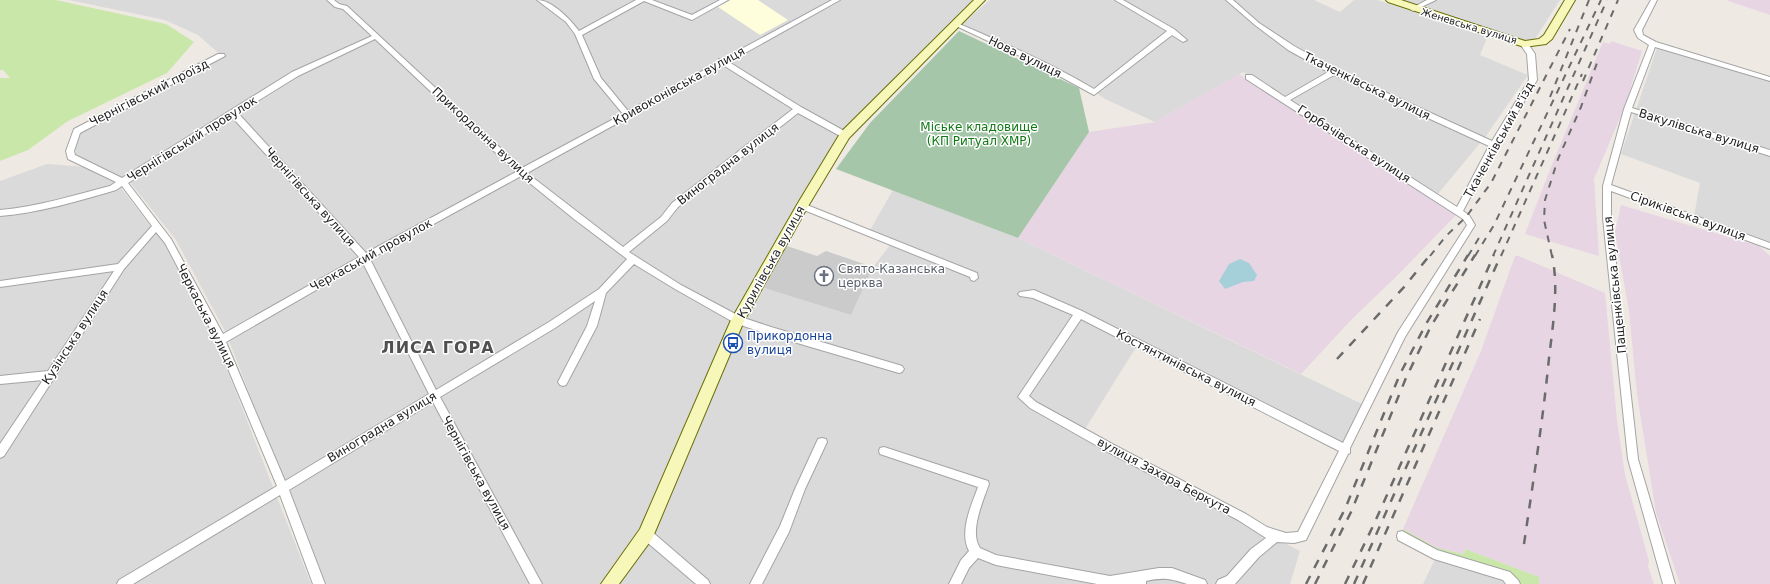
<svg xmlns="http://www.w3.org/2000/svg" width="1770" height="584" font-family="'DejaVu Sans',sans-serif">
  <style>
    .residential { fill: #dbdada }
    .industrial { fill: #e7d5e4 }
    .education { fill: #fefddc }
    .religious { fill: #cbcbcb }
    .grass { fill: #cae7aa }
    .cemetery { fill: #a5c6a9 }
    .water { fill: #a5d0da }
    .lines { fill: none; stroke-linecap: round; stroke-linejoin: round }
    .street-casing { stroke: #a4a4a4; stroke-width: 2 }
    .secondary-casing { stroke: #686f08; stroke-width: 2 }
    .street { fill: #fff; fill-rule: evenodd }
    .secondary { fill: #f6f7b8; fill-rule: evenodd }
    .rail-far1 { stroke: #6b6b6b; stroke-width: 2; stroke-dasharray: 7 7; stroke-linecap: butt }
    .rail { stroke: #6b6b6b; stroke-width: 2.5; stroke-dasharray: 9 9; stroke-linecap: butt }
    .labels { text-anchor: middle; dominant-baseline: central; stroke-width: 3; stroke-linejoin: round; paint-order: stroke }
    .far-street-label { font-size: 10px; fill: #1d1d1d; stroke: #fff }
    .street-label { font-size: 12px; fill: #1d1d1d; stroke: #fff }
    .park-label { font-size: 12px; fill: #0f7714; stroke: #fff }
    .worship-label { font-size: 12px; fill: #5b616d; stroke: #fff; text-anchor: start }
    .transit-label { font-size: 12px; fill: #164399; stroke: #fff; text-anchor: start }
    .district-label { font-size: 16px; font-weight: bold; letter-spacing: 1px; fill: #505050; stroke: #fff }
  </style>
  <rect width="100%" height="100%" fill="#eeeae3"/>
  <!-- residential -->
  <g class="residential">
    <path d="M69 0H976L846 130 729 326 640 527 600 584H323L226 333 176 240 129 181 76 155 75 144 80 133 223 57 198 35 165 20Z"/>
    <path d="M990 0H1314L1340 12 1354 0H1377L1488 36 1480 55 1528 75 1486 136 1437 195 1243 72 1155 122 1105 99 1073 77 1029 54 962 24Z"/>
    <path d="M1397 0H1560L1535 39 1522 42Z"/>
    <path d="M1657 48 1770 80V244L1694 216 1700 183 1621 154Z"/>
    <path d="M47 164 86 167 118 184 165 245 217 344 311 584H0V181Z"/>
    <path d="M893 190 1018 238 1362 404 1343 443 1140 341 1080 437 1300 551 1290 584H616L739 329 764 288 851 315 873 267 894 240 870 230Z"/>
    <path d="M1435 559 1504 577 1510 584H1423Z"/>
  </g>
  <!-- industrial -->
  <g class="industrial">
    <path d="M1727 0H1770V15L1728 1Z"/>
    <path d="M1611 41 1642 51 1625 106 1594 179 1599 256 1525 234 1551 167 1603 42 1610 44Z"/>
    <path d="M1239 74 1293 108 1456 215 1398 275 1353 318 1301 374 1018 238 1089 132 1155 122Z"/>
    <path d="M1621 205 1759 246 1770 256V584H1680L1656 513 1637 394 1629 311 1615 232Z"/>
    <path d="M1515 256H1519L1605 293 1617 420 1625 475 1649 561 1648 567 1654 584H1539V577L1465 549 1464 554 1437 548 1403 529 1481 351Z"/>
  </g>
  <!-- education -->
  <path class="education" d="M731 0H758L788 20 760 35 718 7Z"/>
  <!-- religious -->
  <path class="religious" d="M787 246 817 256 826 251 873 267 851 315 764 288Z"/>
  <!-- grass -->
  <g class="grass">
    <path d="M0 0H56L166 24 194 42 167 73 68 121 28 150 0 161V78H10L3 70H0Z"/>
    <path d="M1403 529 1437 548 1464 554 1465 549 1539 577V584H1517L1433 552 1402 534Z"/>
  </g>
  <!-- cemetery -->
  <path class="cemetery" d="M959 31 1079 88 1089 132 1018 238 836 169 870 123Z"/>
  <!-- water -->
  <path class="water" d="M1240 259 1249 263 1257 275 1254 281 1243 282 1225 289 1219 281 1229 264Z"/>
  <g class="lines">
    <defs>
      <g id="street">
        <path d="M327 0H334L339 4 347 6 522 168 623 114 594 79 575 34 566 22 537 0C552 0 570 19 579 31L636 0H652L692 15 720 0H728L692 20 644 1 582 35 601 78 628 111 719 62V59H723L832 0H840L729 62 801 107 848 133 849 135 848 137H842L798 113 678 207 667 221 629 252 681 285 741 317 771 327 899 365 902 366 904 369 902 372 899 373 770 335 735 323 675 289 634 264 606 293 597 326 566 385 563 386 560 385 558 382 587 326 595 301 555 328 440 397 542 584H530L433 402 289 490 325 584H313L280 495 133 584H117L119 580 277 486 216 340 165 243 156 232 124 269 4 456 0 458V444L43 380 0 384V376L48 371 114 271 0 287V281L118 264 152 226 122 186 116 190C78 201 39 213 0 216V210C37 207 74 195 110 186L116 182 68 159 66 151 74 129 218 54H224L225 56 80 133 74 151 75 155 122 178 292 72 372 36 343 9 335 7ZM375 39 516 172 366 253 238 113 298 76ZM723 65 793 109 672 203 661 217 623 247 527 173ZM232 117 359 257 223 334 171 239 128 183ZM521 176 574 219 627 259 599 289 549 322 436 390 370 259ZM363 263 429 394 285 481 226 342Z"/>
        <path d="M1115 0H1123L1174 29 1187 40 1183 42 1172 35 1094 95 1041 66 952 24 953 23H957C1004 43 1050 63 1094 89L1167 31Z"/>
        <path d="M1226 0H1233L1259 23 1294 46 1337 70 1492 141 1529 80 1527 54 1520 44 1521 42H1527L1535 54 1537 80 1498 145 1463 211 1469 215 1475 225 1405 337 1350 448V453L1348 454 1306 540 1294 543 1277 542 1259 557 1235 584H1216L1218 580 1227 576 1251 549 1266 538 1238 520 1108 452 1030 408 1018 397 1020 394 1073 315 1033 298 1020 296 1018 294 1020 292 1034 290 1082 311 1343 443 1398 332 1467 225 1463 219 1246 79V75H1252L1285 97 1328 72 1288 50 1255 25ZM1334 75 1489 146 1457 207 1290 100ZM1081 319 1339 451 1298 532 1286 533 1267 527 1246 514 1116 446 1036 402 1029 396Z"/>
        <path d="M1427 0H1436L1415 10 1413 11 1410 9Z"/>
        <path d="M1651 0H1657L1642 30 1643 35 1656 42 1770 77V81L1655 47 1632 108 1770 150V156L1631 112 1611 185 1770 243V249L1611 191V218L1638 459 1675 584H1663L1628 459 1603 218V186L1624 109 1649 45 1638 38 1634 30Z"/>
        <path d="M802 203 977 273 978 278 974 281 971 280 970 277 799 208 798 206 799 204Z"/>
        <path d="M822 438 826 439 827 442 805 489 789 532 762 584H750L780 526 795 489 818 439Z"/>
        <path d="M884 447 988 481 989 484C983 501 969 532 980 548L996 555 1110 576 1159 568H1172L1205 580 1207 584C1201 584 1193 584 1187 584 1171 579 1163 577 1146 581V584H1097L996 565 978 558 969 568 961 584H949L961 560 969 551C959 532 971 506 978 487L880 454 879 451 880 448Z"/>
        <path d="M646 529 650 530 708 580 710 584H696L642 538 641 534 642 530Z"/>
        <path d="M1402 531 1437 550 1510 572 1518 580 1520 584H1506L1503 580 1434 559 1398 540 1397 536 1398 532Z"/>
      </g>
      <g id="secondary">
        <path d="M974 0H985L849 138 807 208 744 321 652 539 619 584H601L640 529 731 320 798 203 841 132Z"/>
        <path d="M1386 0H1401L1525 41 1539 39 1544 35 1565 0H1575L1552 39 1546 44 1524 47 1388 2Z"/>
      </g>
    </defs>
    <!-- street casing -->
    <use href="#street" class="street-casing"/>
    <!-- secondary casing -->
    <use href="#secondary" class="secondary-casing"/>
    <!-- street -->
    <use href="#street" class="street"/>
    <!-- secondary -->
    <use href="#secondary" class="secondary"/>
    <!-- rail-far1 -->
    <g class="rail-far1">
      <path d="M1583 81 1618 0"/>
      <path d="M1550 97 1589 0"/>
      <path d="M1430 256 1446 236 1466 217 1491 183 1570 29"/>
      <path d="M1468 256 1482 233"/>
      <path d="M1475 256 1494 225 1601 0"/>
      <path d="M1493 256 1607 0"/>
      <path d="M1501 256 1582 74"/>
      <path d="M1552 256 1544 220 1545 200 1558 159 1581 107 1597 63"/>
    </g>
    <!-- rail -->
    <g class="rail">
      <path d="M1337 359 1405 286 1430 255"/>
      <path d="M1524 544C1533 482 1543 420 1549 358 1553 324 1559 288 1552 255"/>
      <path d="M1306 584 1345 509 1400 374 1426 324 1468 255"/>
      <path d="M1315 584 1351 512 1406 378 1431 326 1475 255"/>
      <path d="M1345 584 1374 524 1494 255"/>
      <path d="M1354 584 1501 255"/>
      <path d="M1363 584 1480 319"/>
    </g>
  </g>
  <!-- icons -->
  <defs>
    <symbol id="church-ring" viewBox="-11 -11 22 22"><circle r="9.5" fill="#fff" stroke="#6b7280" stroke-width="1.5"/><path d="M-1.2-6h2.4v3.5h3.3v2.4h-3.3V6h-2.4V-.1h-3.3v-2.4h3.3Z" fill="#6b7280"/></symbol>
    <symbol id="bus-ring" viewBox="-11 -11 22 22"><circle r="9.5" fill="#fff" stroke="#1a4fb4" stroke-width="1.5"/><path d="M-5-6H5V4H4V6H2V4H-2V6H-4V4H-5ZM-3.5-4V0h7V-4ZM-3.5 1.2v1.5H-2V1.2ZM2 1.2v1.5H3.5V1.2Z" fill="#1a4fb4"/></symbol>
  </defs>
  <g fill-rule="evenodd">
    <use href="#church-ring" x="813" y="265" width="22" height="22"/>
    <use href="#bus-ring" x="722" y="332" width="22" height="22"/>
  </g>
  <g class="labels">
    <!-- far-street labels -->
    <g class="far-street-label">
      <text transform="translate(1469 26) rotate(17)">Женевська вулиця</text>
    </g>
    <!-- street labels -->
    <g class="street-label">
      <text transform="translate(1025 57) rotate(26)">Нова вулиця</text>
      <text transform="translate(679 86) rotate(-29)">Кривоконівська вулиця</text>
      <text transform="translate(1367 86) rotate(26)">Ткаченківська вулиця</text>
      <text transform="translate(149 93) rotate(-27)">Чернігівський проїзд</text>
      <text transform="translate(1699 131) rotate(17)">Вакулівська вулиця</text>
      <text transform="translate(483 135) rotate(43)">Прикордонна вулиця</text>
      <text transform="translate(192 139) rotate(-32)">Чернігівський провулок</text>
      <text transform="translate(1499 140) rotate(-61)">Ткаченківський в'їзд</text>
      <text transform="translate(1354 144) rotate(33)">Горбачівська вулиця</text>
      <text transform="translate(728 164) rotate(-38)">Виноградна вулиця</text>
      <text transform="translate(310 197) rotate(48)">Чернігівська вулиця</text>
      <text transform="translate(1688 216) rotate(20)">Сіриківська вулиця</text>
      <text transform="translate(371 255) rotate(-29)">Черкаський провулок</text>
      <text transform="translate(771 262) rotate(-61)">Курилівська вулиця</text>
      <text transform="translate(1615 285) rotate(-96)">Пащенківська вулиця</text>
      <text transform="translate(206 316) rotate(63)">Черкаська вулиця</text>
      <text transform="translate(75 337) rotate(-57)">Кузінська вулиця</text>
      <text transform="translate(1186 368) rotate(27)">Костянтинівська вулиця</text>
      <text transform="translate(382 427) rotate(-31)">Виноградна вулиця</text>
      <text transform="translate(476 473) rotate(61)">Чернігівська вулиця</text>
      <text transform="translate(1164 476) rotate(28)">вулиця Захара Беркута</text>
    </g>
    <!-- park labels -->
    <g class="park-label">
      <text x="979" y="127">Міське кладовище<tspan x="979" dy="14">(КП Ритуал ХМР)</tspan></text>
    </g>
    <!-- worship labels -->
    <g class="worship-label">
      <text x="838" y="269">Свято-Казанська<tspan x="838" dy="14">церква</tspan></text>
    </g>
    <!-- transit labels -->
    <g class="transit-label">
      <text x="747" y="336">Прикордонна<tspan x="747" dy="14">вулиця</tspan></text>
    </g>
    <!-- district labels -->
    <g class="district-label">
      <text x="438" y="347">ЛИСА ГОРА</text>
    </g>
  </g>
</svg>
